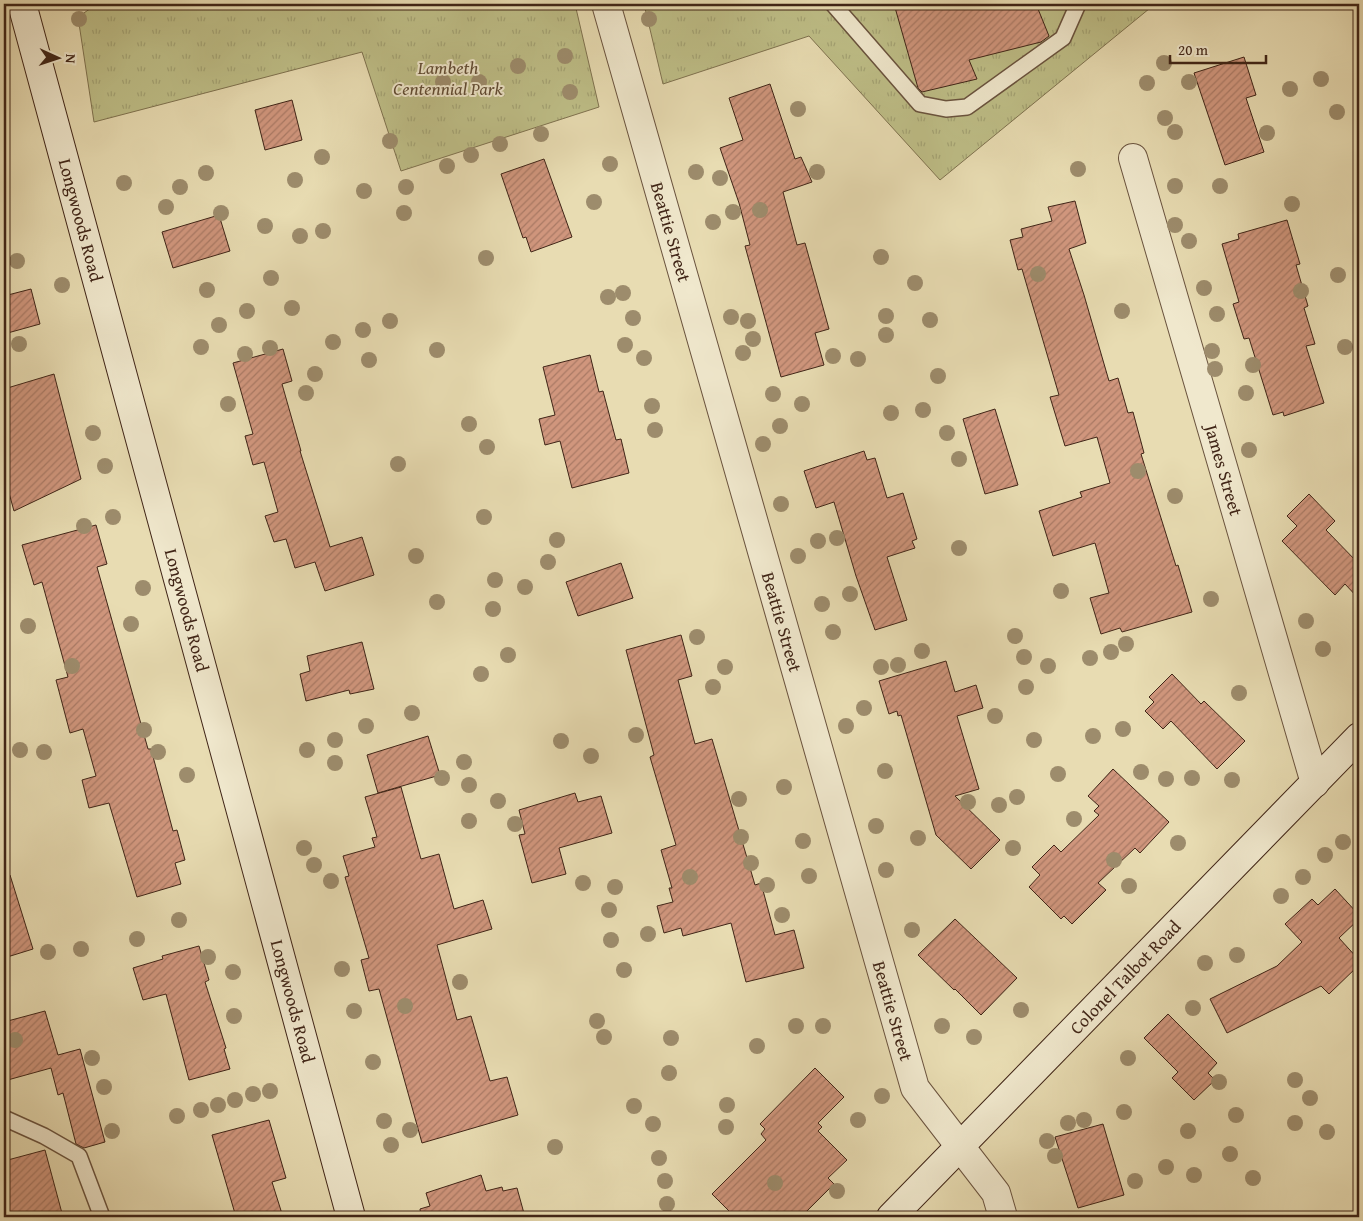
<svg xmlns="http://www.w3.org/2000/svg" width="1363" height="1221" font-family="'Gentium Book Plus',serif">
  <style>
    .park { fill: url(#park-tufts); stroke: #7f724f }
    .building { fill: url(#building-hatch); stroke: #402517 }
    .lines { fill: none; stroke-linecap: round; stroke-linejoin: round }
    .service-casing { stroke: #6a533e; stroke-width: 18 }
    .minor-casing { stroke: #6a533e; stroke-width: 30 }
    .secondary-casing { stroke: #402517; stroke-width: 30 }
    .service { stroke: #f0e8cd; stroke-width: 15 }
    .minor { stroke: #f0e8cd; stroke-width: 28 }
    .secondary { stroke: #f0e8cd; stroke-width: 28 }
    .tree { fill: #9d8c6c }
    .labels { text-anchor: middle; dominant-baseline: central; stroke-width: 4; stroke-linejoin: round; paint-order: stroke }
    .park-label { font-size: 18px; font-style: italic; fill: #604b33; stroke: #f0e8cd }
    .street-label { font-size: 18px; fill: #402517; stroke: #f0e8cd }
  </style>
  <defs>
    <pattern id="park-tufts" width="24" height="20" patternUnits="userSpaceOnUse" patternTransform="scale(1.25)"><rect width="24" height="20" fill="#bebe87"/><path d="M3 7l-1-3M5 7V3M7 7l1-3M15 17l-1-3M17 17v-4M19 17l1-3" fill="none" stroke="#a4a374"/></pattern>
    <pattern id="building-hatch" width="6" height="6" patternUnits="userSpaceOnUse" patternTransform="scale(1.25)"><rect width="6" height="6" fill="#d0967d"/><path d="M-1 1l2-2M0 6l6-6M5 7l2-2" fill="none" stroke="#aa7a65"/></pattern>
  </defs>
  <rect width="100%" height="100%" fill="#e8dcb2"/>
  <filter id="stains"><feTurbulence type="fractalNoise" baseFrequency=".004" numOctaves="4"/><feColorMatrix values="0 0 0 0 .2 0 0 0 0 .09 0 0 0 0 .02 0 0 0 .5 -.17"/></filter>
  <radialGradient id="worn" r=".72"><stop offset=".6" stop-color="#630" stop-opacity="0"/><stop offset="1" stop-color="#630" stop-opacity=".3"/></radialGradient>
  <!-- park -->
  <g class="park">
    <path d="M97 4H575L599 107 401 171 362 52 94 122 78 17Z"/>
    <path d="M644 4H1155L940 180 809 36 663 84Z"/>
  </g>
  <!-- building -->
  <g class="building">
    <path d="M894 4H1036L1049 36 1041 42 969 60 977 79 922 92 918 88Z"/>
    <path d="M1244 57 1256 95 1246 98 1264 152 1225 165 1194 73Z"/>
    <path d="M770 84 795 159 801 157 812 182 783 192 797 245 805 243 829 329 815 333 824 365 781 377 745 246 750 245 739 203 720 148 743 140 729 98Z"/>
    <path d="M292 100 302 140 265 150 255 110Z"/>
    <path d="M544 159 572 237 531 252 526 237 523 238 501 174Z"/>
    <path d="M1075 201 1086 243 1069 249 1084 295 1109 381 1118 378 1128 413 1133 412 1144 453 1141 454 1176 566 1178 565 1192 612 1122 632 1120 628 1101 634 1090 598 1109 593 1095 543 1053 556 1039 511 1082 497 1080 492 1110 483 1097 437 1065 446 1050 397 1059 395 1022 269 1018 270 1010 240 1023 237 1021 229 1052 221 1048 207Z"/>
    <path d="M219 215 230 251 173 268 162 232Z"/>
    <path d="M1287 220 1300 264 1296 265 1308 306 1304 308 1315 344 1306 346 1324 403 1284 416 1283 412 1273 415 1249 338 1244 339 1233 304 1239 302 1222 244 1239 239 1238 234Z"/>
    <path d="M31 289 40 324 4 334V296Z"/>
    <path d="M283 349 292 381 282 384 301 451H300L330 547 362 537 374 575 325 591 315 562 295 568 286 539 274 542 265 516 278 512 264 462 253 465 245 436 253 434 233 363Z"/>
    <path d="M590 355 599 392 603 391 616 440 621 439 629 473 572 488 560 441 545 445 539 419 555 415 543 367Z"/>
    <path d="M54 374 81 479 14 511 4 475V389Z"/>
    <path d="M995 409 1018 485 985 494 963 419Z"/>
    <path d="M864 451 867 460 875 458 887 498 903 493 917 539 912 541 915 548 887 557 907 620 875 630 856 576 834 502 816 508 804 471Z"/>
    <path d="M1309 494 1335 521 1326 530 1359 564V599L1345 584 1335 595 1282 541 1297 526 1287 516Z"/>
    <path d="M96 525 107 564 97 567 148 749H151L173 831 177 830 185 860 175 863 181 884 137 897 109 803 89 808 82 780 96 776 83 729 70 733 56 680 68 677 42 582 34 585 22 545Z"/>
    <path d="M621 563 633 598 578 616 566 582Z"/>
    <path d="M681 635 692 676 678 680 695 744 712 739 755 885 761 883 775 935 794 930 804 968 746 982 731 923 683 936 681 928 664 933 657 906 673 902 669 888H672L661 850 676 845 650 757 654 755 626 650Z"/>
    <path d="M362 642 374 689 350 694 349 690 306 701 300 674 310 671 307 656Z"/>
    <path d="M946 661 955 692 976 685 983 708 957 716 979 789 955 796 1000 840 971 869 936 835 901 715 898 716 897 711 889 714 879 681Z"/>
    <path d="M1172 674 1201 704 1204 701 1245 741 1217 769 1171 721 1163 729 1145 711 1154 702 1149 697Z"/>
    <path d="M428 736 440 775 378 793 367 755Z"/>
    <path d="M1113 769 1169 822 1140 853 1135 848 1098 883 1106 890 1072 924 1064 916 1061 919 1029 887 1040 875 1032 867 1054 845 1061 852 1099 815 1094 811 1099 806 1088 796Z"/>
    <path d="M401 787 421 859 439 854 454 909 483 900 492 929 437 945 457 1020 471 1016 490 1081 507 1077 518 1115 422 1143 379 989 369 991 361 960 369 958 345 877 349 876 343 856 375 847 372 838 377 837 365 797Z"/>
    <path d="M575 793 578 802 601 796 612 833 559 848 566 874 532 883 519 835 525 834 519 810Z"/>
    <path d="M10 875 33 949 4 958V876Z"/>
    <path d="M1335 889 1359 915V919L1339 938 1359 960V965L1329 994 1321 986 1227 1033 1210 999 1277 966 1302 942 1285 924 1312 899 1318 905Z"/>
    <path d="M955 919 1017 978 981 1015 955 989 954 990 918 955Z"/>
    <path d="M199 946 209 980 205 982 226 1048 224 1049 230 1069 189 1080 166 994 143 1000 133 968 163 959 162 956Z"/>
    <path d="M45 1011 58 1055 80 1049 105 1142 84 1148 76 1144 63 1093 58 1095 51 1068 4 1081V1022Z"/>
    <path d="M1168 1014 1217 1063 1208 1073 1215 1080 1194 1100 1172 1078 1178 1072 1144 1038Z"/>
    <path d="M815 1068 844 1097 818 1123 822 1127 818 1131 847 1160 828 1178 834 1184 801 1217H735L712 1194 766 1140 761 1134 765 1129 760 1124Z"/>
    <path d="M269 1120 286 1178 272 1182 283 1217H236L212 1135Z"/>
    <path d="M1103 1124 1124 1195 1078 1208 1055 1137Z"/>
    <path d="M45 1150 63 1217H4V1161Z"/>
    <path d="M481 1175 486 1191 502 1187 503 1191 517 1188 525 1217H421L420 1209 430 1206 426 1193Z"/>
  </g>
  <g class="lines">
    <defs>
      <g id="service">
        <path d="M833 4 920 104 946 109 967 107 1063 38 1078 4"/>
        <path d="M4 1118 44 1136 79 1156 102 1217"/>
      </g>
      <g id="minor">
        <path d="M606 4 915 1088 996 1193 1003 1217"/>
        <path d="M1133 158 1315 783"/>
      </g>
      <g id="secondary">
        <path d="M22 4 351 1217"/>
        <path d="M891 1217 1359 737"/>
      </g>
    </defs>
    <!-- service casing -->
    <use href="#service" class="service-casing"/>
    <!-- minor casing -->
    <use href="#minor" class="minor-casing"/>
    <!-- secondary casing -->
    <use href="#secondary" class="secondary-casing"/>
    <!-- service -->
    <use href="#service" class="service"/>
    <!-- minor -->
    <use href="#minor" class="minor"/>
    <!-- secondary -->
    <use href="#secondary" class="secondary"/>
  </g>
  <!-- trees -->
  <g class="tree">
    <circle cx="79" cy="19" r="8"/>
    <circle cx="649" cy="19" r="8"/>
    <circle cx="565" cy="56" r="8"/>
    <circle cx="1164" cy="63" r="8"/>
    <circle cx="518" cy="66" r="8"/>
    <circle cx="1321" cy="79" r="8"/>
    <circle cx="443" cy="82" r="8"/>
    <circle cx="479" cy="82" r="8"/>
    <circle cx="1189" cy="82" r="8"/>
    <circle cx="1147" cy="83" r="8"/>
    <circle cx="1290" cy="89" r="8"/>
    <circle cx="570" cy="92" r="8"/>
    <circle cx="798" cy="109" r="8"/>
    <circle cx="1337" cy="112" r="8"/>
    <circle cx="1165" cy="118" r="8"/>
    <circle cx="1175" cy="132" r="8"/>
    <circle cx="1267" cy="133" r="8"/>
    <circle cx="541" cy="134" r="8"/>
    <circle cx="390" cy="141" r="8"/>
    <circle cx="500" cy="144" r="8"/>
    <circle cx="471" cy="155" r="8"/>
    <circle cx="322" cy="157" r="8"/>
    <circle cx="610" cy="164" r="8"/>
    <circle cx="447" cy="166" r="8"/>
    <circle cx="1078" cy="169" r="8"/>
    <circle cx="696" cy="172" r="8"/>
    <circle cx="817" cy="172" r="8"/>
    <circle cx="206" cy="173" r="8"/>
    <circle cx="720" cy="178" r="8"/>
    <circle cx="295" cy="180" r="8"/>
    <circle cx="124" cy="183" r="8"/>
    <circle cx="1175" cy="186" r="8"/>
    <circle cx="1220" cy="186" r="8"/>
    <circle cx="180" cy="187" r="8"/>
    <circle cx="406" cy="187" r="8"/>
    <circle cx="364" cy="191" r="8"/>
    <circle cx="594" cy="202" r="8"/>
    <circle cx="1292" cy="204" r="8"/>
    <circle cx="166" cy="207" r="8"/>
    <circle cx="760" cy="210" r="8"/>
    <circle cx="733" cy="212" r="8"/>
    <circle cx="221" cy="213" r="8"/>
    <circle cx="404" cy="213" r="8"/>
    <circle cx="713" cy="222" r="8"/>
    <circle cx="1175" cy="225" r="8"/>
    <circle cx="265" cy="226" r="8"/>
    <circle cx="323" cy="231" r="8"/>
    <circle cx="300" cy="236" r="8"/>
    <circle cx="1189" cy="241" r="8"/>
    <circle cx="881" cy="257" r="8"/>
    <circle cx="486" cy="258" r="8"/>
    <circle cx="17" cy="261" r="8"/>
    <circle cx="1038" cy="274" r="8"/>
    <circle cx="1338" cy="275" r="8"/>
    <circle cx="271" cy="278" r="8"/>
    <circle cx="915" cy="283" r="8"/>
    <circle cx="62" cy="285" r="8"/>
    <circle cx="1204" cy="288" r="8"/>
    <circle cx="207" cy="290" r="8"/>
    <circle cx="1301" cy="291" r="8"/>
    <circle cx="623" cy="293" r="8"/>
    <circle cx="608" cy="297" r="8"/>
    <circle cx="292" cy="308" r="8"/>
    <circle cx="247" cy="311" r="8"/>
    <circle cx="1122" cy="311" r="8"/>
    <circle cx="1217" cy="314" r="8"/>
    <circle cx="886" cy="316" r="8"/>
    <circle cx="731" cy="317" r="8"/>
    <circle cx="633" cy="318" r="8"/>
    <circle cx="930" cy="320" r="8"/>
    <circle cx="390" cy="321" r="8"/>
    <circle cx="748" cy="321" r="8"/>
    <circle cx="219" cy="325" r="8"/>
    <circle cx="363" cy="330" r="8"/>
    <circle cx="886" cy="335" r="8"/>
    <circle cx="753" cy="339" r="8"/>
    <circle cx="333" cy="342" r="8"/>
    <circle cx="19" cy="344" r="8"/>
    <circle cx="625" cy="345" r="8"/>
    <circle cx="201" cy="347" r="8"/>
    <circle cx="1345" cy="347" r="8"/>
    <circle cx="270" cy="348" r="8"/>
    <circle cx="437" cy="350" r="8"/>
    <circle cx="1212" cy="351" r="8"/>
    <circle cx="743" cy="353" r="8"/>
    <circle cx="245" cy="354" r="8"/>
    <circle cx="833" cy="356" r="8"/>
    <circle cx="644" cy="358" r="8"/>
    <circle cx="858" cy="359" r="8"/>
    <circle cx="369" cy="360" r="8"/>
    <circle cx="1253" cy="365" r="8"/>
    <circle cx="1215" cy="369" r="8"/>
    <circle cx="315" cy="374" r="8"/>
    <circle cx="938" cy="376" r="8"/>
    <circle cx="306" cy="393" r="8"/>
    <circle cx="1246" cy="393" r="8"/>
    <circle cx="773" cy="394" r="8"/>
    <circle cx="228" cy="404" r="8"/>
    <circle cx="802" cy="404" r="8"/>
    <circle cx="652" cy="406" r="8"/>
    <circle cx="923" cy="410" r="8"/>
    <circle cx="891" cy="413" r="8"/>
    <circle cx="469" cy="424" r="8"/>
    <circle cx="780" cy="426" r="8"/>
    <circle cx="655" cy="430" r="8"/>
    <circle cx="93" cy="433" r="8"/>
    <circle cx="947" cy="433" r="8"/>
    <circle cx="763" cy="444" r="8"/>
    <circle cx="487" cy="447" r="8"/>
    <circle cx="1249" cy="450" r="8"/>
    <circle cx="959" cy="459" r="8"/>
    <circle cx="398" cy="464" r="8"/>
    <circle cx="105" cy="466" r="8"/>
    <circle cx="1138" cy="471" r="8"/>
    <circle cx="1175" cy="496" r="8"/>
    <circle cx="781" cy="504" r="8"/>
    <circle cx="113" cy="517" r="8"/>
    <circle cx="484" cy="517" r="8"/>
    <circle cx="84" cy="526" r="8"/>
    <circle cx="837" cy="538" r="8"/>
    <circle cx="557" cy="540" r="8"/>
    <circle cx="818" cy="541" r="8"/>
    <circle cx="959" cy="548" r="8"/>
    <circle cx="416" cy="556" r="8"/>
    <circle cx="798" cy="556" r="8"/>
    <circle cx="548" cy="562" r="8"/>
    <circle cx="495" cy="580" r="8"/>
    <circle cx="525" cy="587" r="8"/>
    <circle cx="143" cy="588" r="8"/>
    <circle cx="1061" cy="591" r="8"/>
    <circle cx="850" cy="594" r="8"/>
    <circle cx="1211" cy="599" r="8"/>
    <circle cx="437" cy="602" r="8"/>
    <circle cx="822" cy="604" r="8"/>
    <circle cx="493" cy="609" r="8"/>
    <circle cx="1306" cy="621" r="8"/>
    <circle cx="131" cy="624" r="8"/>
    <circle cx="28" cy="626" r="8"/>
    <circle cx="833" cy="632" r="8"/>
    <circle cx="1015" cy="636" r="8"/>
    <circle cx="697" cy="637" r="8"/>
    <circle cx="1126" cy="644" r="8"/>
    <circle cx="1323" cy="649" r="8"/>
    <circle cx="922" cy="651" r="8"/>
    <circle cx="1111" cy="652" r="8"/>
    <circle cx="508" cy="655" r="8"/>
    <circle cx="1024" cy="657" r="8"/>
    <circle cx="1090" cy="658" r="8"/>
    <circle cx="898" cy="665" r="8"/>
    <circle cx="72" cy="666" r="8"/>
    <circle cx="1048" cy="666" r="8"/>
    <circle cx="725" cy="667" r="8"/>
    <circle cx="881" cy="667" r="8"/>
    <circle cx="481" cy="674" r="8"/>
    <circle cx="713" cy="687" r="8"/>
    <circle cx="1026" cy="687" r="8"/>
    <circle cx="1239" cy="693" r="8"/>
    <circle cx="864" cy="708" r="8"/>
    <circle cx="412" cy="713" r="8"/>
    <circle cx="995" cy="716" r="8"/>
    <circle cx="366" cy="726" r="8"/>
    <circle cx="846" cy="726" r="8"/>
    <circle cx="1123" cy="729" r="8"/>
    <circle cx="144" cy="730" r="8"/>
    <circle cx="636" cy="735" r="8"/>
    <circle cx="1093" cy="736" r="8"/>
    <circle cx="335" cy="740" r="8"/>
    <circle cx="1034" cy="740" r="8"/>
    <circle cx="561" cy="741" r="8"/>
    <circle cx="20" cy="750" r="8"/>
    <circle cx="307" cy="750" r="8"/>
    <circle cx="44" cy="752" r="8"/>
    <circle cx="158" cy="752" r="8"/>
    <circle cx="591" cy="756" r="8"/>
    <circle cx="464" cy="762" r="8"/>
    <circle cx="335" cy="763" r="8"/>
    <circle cx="885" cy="771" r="8"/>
    <circle cx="1141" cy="772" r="8"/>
    <circle cx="1058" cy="774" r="8"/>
    <circle cx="187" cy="775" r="8"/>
    <circle cx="442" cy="778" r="8"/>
    <circle cx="1192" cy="778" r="8"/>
    <circle cx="1166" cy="779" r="8"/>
    <circle cx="1232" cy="780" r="8"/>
    <circle cx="469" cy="785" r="8"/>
    <circle cx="784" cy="787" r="8"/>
    <circle cx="1017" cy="797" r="8"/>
    <circle cx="739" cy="799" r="8"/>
    <circle cx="498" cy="801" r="8"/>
    <circle cx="968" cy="802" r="8"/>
    <circle cx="999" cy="805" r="8"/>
    <circle cx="1074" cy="819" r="8"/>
    <circle cx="469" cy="821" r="8"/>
    <circle cx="515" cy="824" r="8"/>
    <circle cx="876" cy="826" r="8"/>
    <circle cx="741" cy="837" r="8"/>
    <circle cx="918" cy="838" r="8"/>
    <circle cx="803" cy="841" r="8"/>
    <circle cx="1343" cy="842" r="8"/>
    <circle cx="1178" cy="843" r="8"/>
    <circle cx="304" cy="848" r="8"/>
    <circle cx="1013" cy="848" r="8"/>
    <circle cx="1325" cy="855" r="8"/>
    <circle cx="1114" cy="860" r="8"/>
    <circle cx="751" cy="863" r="8"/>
    <circle cx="314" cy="865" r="8"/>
    <circle cx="886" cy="870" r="8"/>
    <circle cx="809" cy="876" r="8"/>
    <circle cx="690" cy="877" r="8"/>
    <circle cx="1303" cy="877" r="8"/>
    <circle cx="331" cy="881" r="8"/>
    <circle cx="583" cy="883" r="8"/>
    <circle cx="767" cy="885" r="8"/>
    <circle cx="1129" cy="886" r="8"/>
    <circle cx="615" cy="887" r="8"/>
    <circle cx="1281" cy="896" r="8"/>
    <circle cx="609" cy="910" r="8"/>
    <circle cx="782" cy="915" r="8"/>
    <circle cx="179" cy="920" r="8"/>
    <circle cx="912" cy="930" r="8"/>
    <circle cx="648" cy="934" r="8"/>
    <circle cx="137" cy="939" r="8"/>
    <circle cx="611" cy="940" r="8"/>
    <circle cx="81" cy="949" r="8"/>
    <circle cx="48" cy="952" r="8"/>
    <circle cx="1237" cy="955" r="8"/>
    <circle cx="208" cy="957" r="8"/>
    <circle cx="1205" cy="963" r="8"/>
    <circle cx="342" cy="969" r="8"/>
    <circle cx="624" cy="970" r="8"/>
    <circle cx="233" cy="972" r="8"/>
    <circle cx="460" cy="982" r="8"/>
    <circle cx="405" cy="1006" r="8"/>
    <circle cx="1193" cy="1008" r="8"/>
    <circle cx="1021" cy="1010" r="8"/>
    <circle cx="354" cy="1011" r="8"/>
    <circle cx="234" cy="1016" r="8"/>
    <circle cx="597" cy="1021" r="8"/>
    <circle cx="796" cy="1026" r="8"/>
    <circle cx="823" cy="1026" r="8"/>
    <circle cx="942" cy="1026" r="8"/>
    <circle cx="604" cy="1037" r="8"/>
    <circle cx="974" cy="1037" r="8"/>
    <circle cx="671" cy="1038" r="8"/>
    <circle cx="15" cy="1040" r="8"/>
    <circle cx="757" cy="1046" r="8"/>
    <circle cx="92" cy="1058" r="8"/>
    <circle cx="1128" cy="1058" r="8"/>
    <circle cx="373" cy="1062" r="8"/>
    <circle cx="669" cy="1073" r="8"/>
    <circle cx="1295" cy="1080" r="8"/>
    <circle cx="1219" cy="1082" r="8"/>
    <circle cx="104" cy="1087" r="8"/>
    <circle cx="270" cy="1091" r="8"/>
    <circle cx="253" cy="1094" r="8"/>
    <circle cx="882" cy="1096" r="8"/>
    <circle cx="1310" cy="1098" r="8"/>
    <circle cx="235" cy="1100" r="8"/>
    <circle cx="218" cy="1105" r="8"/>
    <circle cx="727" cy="1105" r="8"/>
    <circle cx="634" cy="1106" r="8"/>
    <circle cx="201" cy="1110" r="8"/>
    <circle cx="1124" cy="1112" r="8"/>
    <circle cx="1236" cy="1115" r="8"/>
    <circle cx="177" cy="1116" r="8"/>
    <circle cx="858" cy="1120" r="8"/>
    <circle cx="1084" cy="1120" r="8"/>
    <circle cx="384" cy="1121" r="8"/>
    <circle cx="1068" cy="1123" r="8"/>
    <circle cx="1295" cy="1123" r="8"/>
    <circle cx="653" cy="1124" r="8"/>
    <circle cx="726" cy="1127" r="8"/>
    <circle cx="410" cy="1130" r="8"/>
    <circle cx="112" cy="1131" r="8"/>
    <circle cx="1188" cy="1131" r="8"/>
    <circle cx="1327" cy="1132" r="8"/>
    <circle cx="1047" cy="1141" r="8"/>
    <circle cx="391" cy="1145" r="8"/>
    <circle cx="555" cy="1147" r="8"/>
    <circle cx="1230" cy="1154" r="8"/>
    <circle cx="1055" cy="1156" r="8"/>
    <circle cx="659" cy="1158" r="8"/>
    <circle cx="1166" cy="1167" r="8"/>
    <circle cx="1194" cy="1175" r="8"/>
    <circle cx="1253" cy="1178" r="8"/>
    <circle cx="665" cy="1181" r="8"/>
    <circle cx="1135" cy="1181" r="8"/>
    <circle cx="775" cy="1183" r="8"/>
    <circle cx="837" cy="1191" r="8"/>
    <circle cx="667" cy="1204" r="8"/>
  </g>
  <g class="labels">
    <!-- park labels -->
    <g class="park-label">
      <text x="448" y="67">Lambeth<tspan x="448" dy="21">Centennial Park</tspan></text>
    </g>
    <!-- street labels -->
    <g class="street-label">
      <text transform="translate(81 220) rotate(75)">Longwoods Road</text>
      <text transform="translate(671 232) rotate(74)">Beattie Street</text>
      <text transform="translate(1224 470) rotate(74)">James Street</text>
      <text transform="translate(187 610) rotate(75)">Longwoods Road</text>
      <text transform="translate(782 622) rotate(74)">Beattie Street</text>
      <text transform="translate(1125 977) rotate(-46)">Colonel Talbot Road</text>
      <text transform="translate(293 1001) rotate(75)">Longwoods Road</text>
      <text transform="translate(893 1011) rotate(74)">Beattie Street</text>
    </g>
  </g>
  <!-- margin -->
  <rect width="1363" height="1221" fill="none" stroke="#e8dcb2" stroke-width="20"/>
  <rect x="5" y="5" width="1353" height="1211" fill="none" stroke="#402517" stroke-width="2.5"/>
  <rect x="10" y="10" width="1343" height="1201" fill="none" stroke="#402517"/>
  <!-- north arrow -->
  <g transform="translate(58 58) rotate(93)" stroke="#f0e8cd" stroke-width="4" paint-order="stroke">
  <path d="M0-4L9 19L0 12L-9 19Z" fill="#402517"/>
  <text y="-8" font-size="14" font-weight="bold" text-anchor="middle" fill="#402517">N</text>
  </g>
  <!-- scale -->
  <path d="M1170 55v8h96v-8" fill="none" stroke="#402517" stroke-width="2.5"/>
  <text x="1178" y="55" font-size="15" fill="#402517" stroke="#f0e8cd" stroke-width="4" paint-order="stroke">20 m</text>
  <rect width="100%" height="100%" filter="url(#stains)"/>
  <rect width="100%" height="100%" fill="url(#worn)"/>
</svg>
